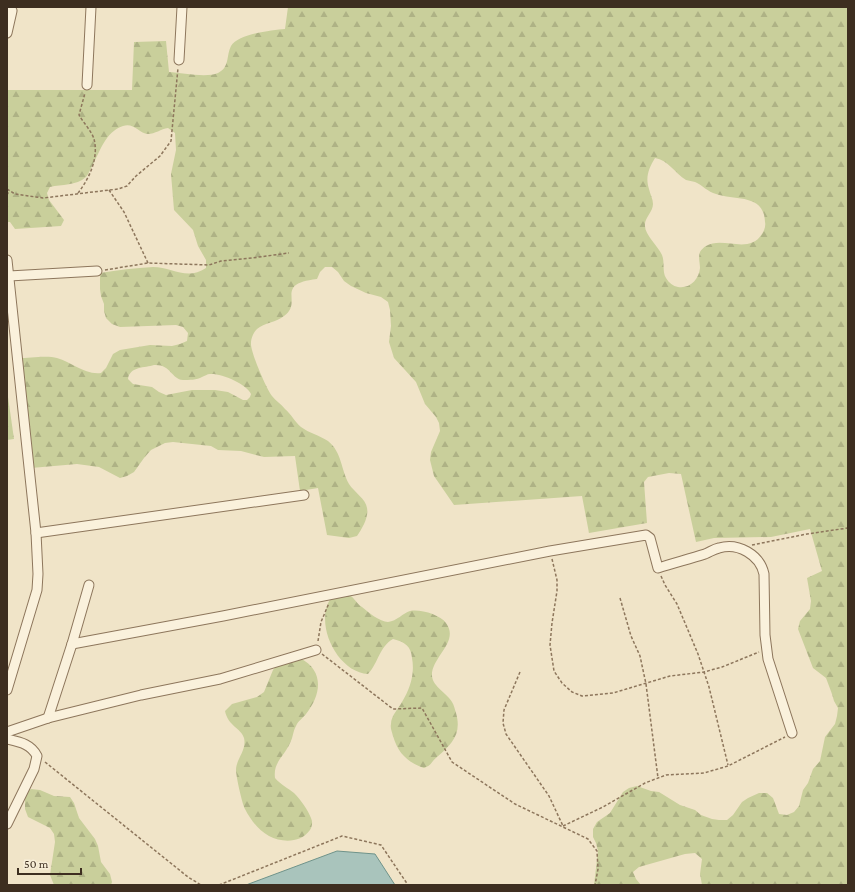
<svg xmlns="http://www.w3.org/2000/svg" width="855" height="892" font-family="'Crimson Pro',serif">
  <style>
    .forest { fill: url(#forest-firs); fill-rule: evenodd }
    .water { fill: #a9c4bc; stroke: #6f938a }
    .lines { fill: none; stroke-linecap: round; stroke-linejoin: round }
    .minor-casing { stroke: #8d765c; stroke-width: 11 }
    .path { stroke: #8d765c; stroke-width: 1.5; stroke-dasharray: 3 2; stroke-linecap: butt }
    .minor { stroke: #faf1dc; stroke-width: 9 }
  </style>
  <defs>
    <pattern id="forest-firs" width="22" height="20" patternUnits="userSpaceOnUse"><rect width="22" height="20" fill="#c9cf9b"/><path d="M5 1l3.5 6h-7zM16 11l3.5 6h-7z" fill="#aeb285"/></pattern>
  </defs>
  <rect width="100%" height="100%" fill="#f0e4c8"/>
  <!-- forest -->
  <g class="forest">
    <path d="M288 7H848V885H702L700 874 702 859 695 853 685 854 639 867 633 872 636 879 641 885H594L598 851 596 843 593 837V829L597 822 610 813 623 792 629 788 637 786 651 791 659 792 680 805 695 810 701 815 712 819 719 820H727L733 815 742 802 748 798 759 793H767L773 798 779 814 787 815 794 812 799 806 803 790 808 783 813 769 820 761 825 737 835 724 837 716 838 708 834 701 832 694 826 678 813 668 798 629 800 621 810 609 811 601 807 578 822 571 810 529 771 537 714 538 696 542 681 474 669 473 648 477 644 482 647 523 589 533 582 496 454 505 434 476 430 460 431 452 440 431 439 423 436 417 425 404 416 382 394 358 389 342 391 326 390 310 388 302 381 297 366 293 351 286 344 281 338 272 332 267H325L320 272 317 279C273 284 304 302 284 316 277 322 264 323 257 329 254 332 251 338 251 343 250 351 266 388 272 396 276 401 281 404 285 409 291 414 295 422 301 427 309 433 319 435 328 441 342 452 341 470 349 484 354 492 366 499 367 508 369 517 362 529 357 536L349 538 327 535 318 488 300 491 295 456 264 457 241 451 218 450 211 446 173 442 165 443 151 450 144 458 134 472 127 476 120 478 99 467 77 464 31 468 19 358C29 358 48 355 57 358 72 362 84 375 101 373L106 368 113 354 120 350 150 345 172 346 180 344 187 341 188 333 183 327 176 325 120 327 112 324 106 318 104 311V304L101 296 100 289V273C118 270 135 268 153 267 172 267 187 281 206 268V260L198 246 193 230 174 210 171 174 176 150 175 133 168 128C161 129 155 134 148 134 139 133 133 122 123 126 105 132 100 152 92 166 90 170 88 175 86 177 76 186 62 184 50 187L47 193 49 200 64 220 61 226 15 229 10 222H7V90H132L134 42 166 41 169 72C182 73 207 78 218 73 230 67 226 56 231 46 238 34 272 30 285 29ZM655 158C668 160 675 173 686 180 689 181 692 181 695 182 702 185 708 192 716 194 735 201 764 193 765 222 766 226 764 231 762 234 749 255 723 236 706 246 704 247 701 250 700 252 698 257 700 263 700 268 699 279 690 289 678 287 673 286 669 283 666 278 662 272 665 262 662 255 658 246 645 235 645 226 644 218 653 212 653 204 653 199 650 194 649 189 645 177 649 168 655 158ZM154 365C171 364 171 379 183 380 189 380 197 380 202 377 205 376 207 374 210 374 221 373 247 384 251 394L250 397 247 400H243L228 392 215 390H192L166 395 159 392 152 387 133 384 128 379C130 366 145 368 154 365Z"/>
    <path d="M7 397H8L14 439 7 440Z"/>
    <path d="M334 594C339 594 344 593 349 595 354 597 357 604 362 607 368 612 380 622 388 622 397 621 403 613 410 611 421 609 440 615 446 623 460 642 431 657 432 676 433 687 447 693 452 702 454 705 455 710 456 713 462 734 452 744 437 757 431 762 432 765 424 768 407 762 398 753 393 736 392 732 390 728 391 724 391 716 398 709 402 702 410 689 415 674 412 658 411 646 405 642 393 639 379 647 379 662 368 674 336 672 311 619 334 594Z"/>
    <path d="M300 658C325 671 321 695 306 714 303 718 298 721 296 726 293 731 293 738 290 743 284 757 273 762 275 778 281 785 288 788 294 793 301 800 308 810 311 818 313 822 312 827 310 830 301 843 282 843 269 836 258 830 250 819 245 809 242 803 236 776 236 770 236 759 247 750 244 738 241 728 228 726 225 711L232 704 257 697 264 692 273 670 279 663Z"/>
    <path d="M31 789 40 790 54 796 70 797 74 803 79 818 95 839 98 846 101 862 110 874 112 882 111 885H54L50 875 55 842 54 834 50 828 28 817 25 809V793Z"/>
  </g>
  <!-- water -->
  <path class="water" d="M337 851 375 854 395 885H246Z"/>
  <g class="lines">
    <defs>
      <g id="minor">
        <path d="M7 9 12 11 7 33"/>
        <path d="M179 60 182 7"/>
        <path d="M87 85 91 7"/>
        <path d="M7 260 36 533 38 574 37 590 7 690"/>
        <path d="M9 276 97 271"/>
        <path d="M36 533 304 495"/>
        <path d="M72 644 223 616 550 551 646 535 650 538 658 568C674 563 689 559 705 554 710 552 714 549 719 548 738 542 760 555 764 574L765 635 768 659 792 733"/>
        <path d="M48 718 72 644 89 585"/>
        <path d="M7 732 48 718 141 695 220 679 316 650"/>
        <path d="M7 739C20 742 31 744 37 756L34 769 7 824"/>
      </g>
    </defs>
    <!-- minor casing -->
    <use href="#minor" class="minor-casing"/>
    <!-- path -->
    <g class="path">
      <path d="M7 189 15 194 43 198 118 189 127 186 136 176 160 156 171 141 178 68"/>
      <path d="M109 190 124 212 148 263"/>
      <path d="M78 193C89 179 99 158 94 139 92 132 83 122 79 115L85 93"/>
      <path d="M7 195 9 191"/>
      <path d="M105 270 148 263 209 265 221 261 252 258 289 253"/>
      <path d="M752 545 807 534 848 528"/>
      <path d="M552 559 557 580V591L552 623 550 645 554 671 562 683 572 692 582 696 613 693 670 676 704 672 722 667 759 652"/>
      <path d="M661 576 665 585 677 604 698 654 709 687 728 765"/>
      <path d="M620 598 631 636 640 656 646 684 658 778"/>
      <path d="M318 641 321 622 329 603"/>
      <path d="M322 654 393 709 422 708 452 762 515 804 588 839 597 851 598 869 595 885"/>
      <path d="M520 672 504 710 503 723 506 734 549 796 563 826"/>
      <path d="M45 762 188 877 201 885"/>
      <path d="M563 826 603 807 645 783 666 775 704 773 728 766 785 737"/>
      <path d="M219 885 342 836 381 845 408 885"/>
    </g>
    <!-- minor -->
    <use href="#minor" class="minor"/>
  </g>
  <!-- border -->
  <rect width="855" height="892" fill="none" stroke="#3d2e20" stroke-width="16"/>
  <!-- scale -->
  <path d="M18 868v6h63v-6" fill="none" stroke="#3d2e20" stroke-width="2"/>
  <text x="24" y="868" font-size="12" fill="#3d2e20" stroke="#f7eed8" stroke-width="3" paint-order="stroke">50 m</text>
</svg>
